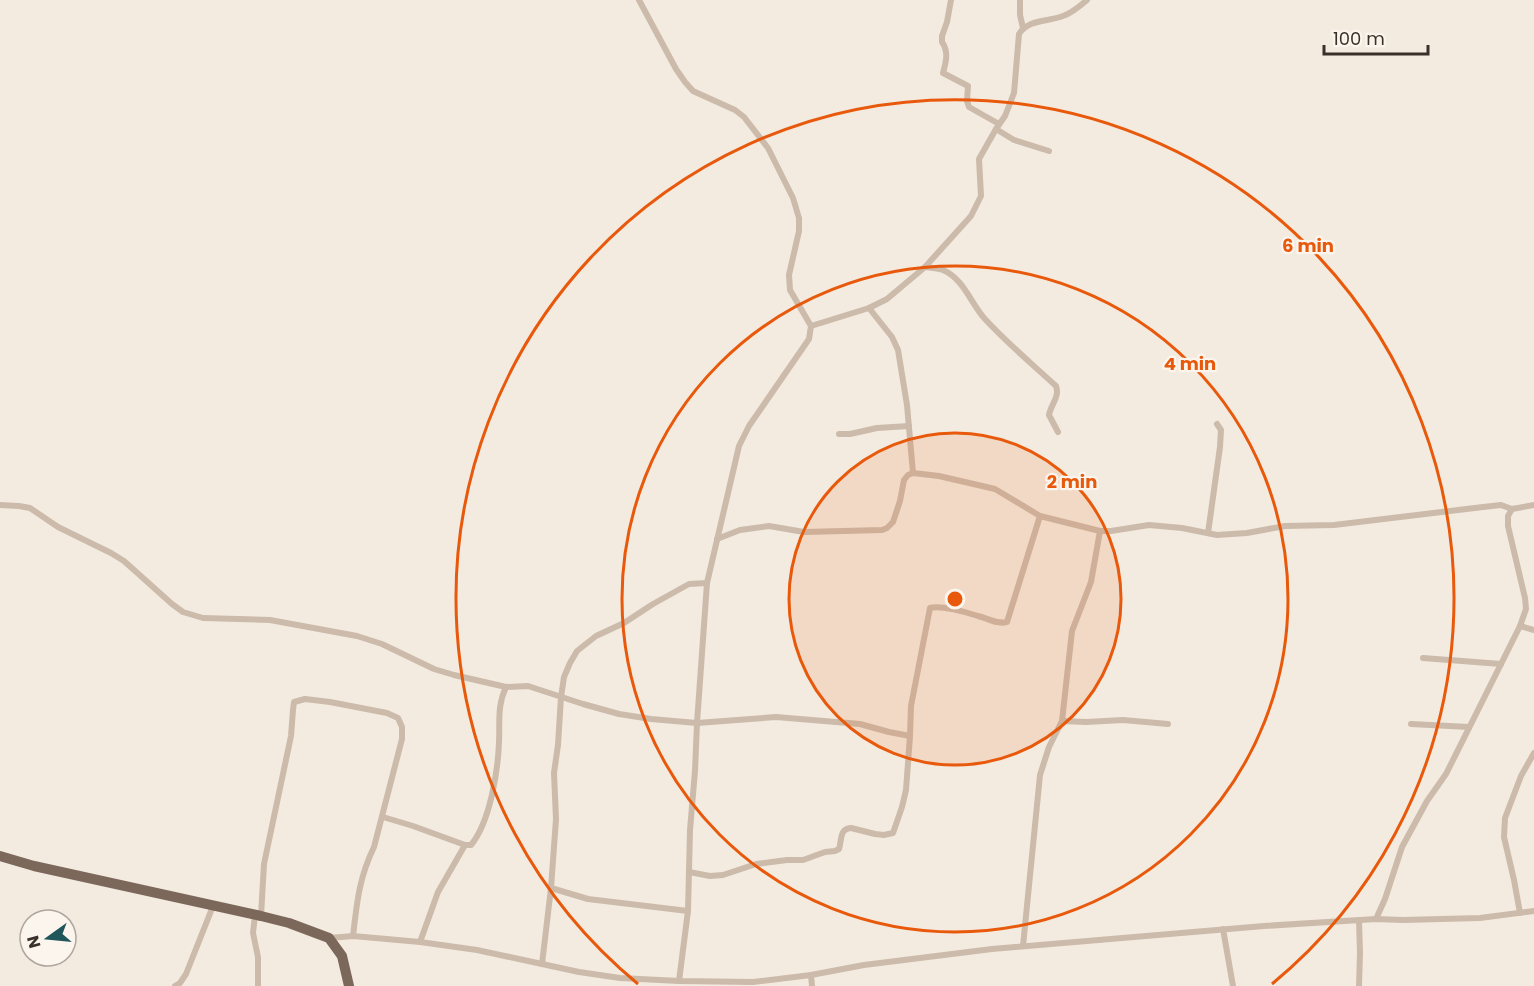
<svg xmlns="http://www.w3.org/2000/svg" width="1534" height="986" font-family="Poppins,sans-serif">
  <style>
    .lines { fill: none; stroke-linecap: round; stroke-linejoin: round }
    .minor { stroke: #ccbbab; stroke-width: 6 }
    .primary { stroke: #7c675b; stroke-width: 10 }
    .ring { fill: none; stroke: #e8590c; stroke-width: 3 }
    .centre { fill: #e8590c; stroke: #fbf5ed; stroke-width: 3 }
    .ring-label { font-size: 18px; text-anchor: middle; font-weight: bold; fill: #e8590c; stroke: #fbf5ed; stroke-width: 4.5; stroke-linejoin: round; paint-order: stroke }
  </style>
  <rect width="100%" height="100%" fill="#f3ebe0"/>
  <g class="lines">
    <!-- minor -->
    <g class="minor">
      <path d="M639 0 676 69 685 82 693 91 735 110 744 117 768 148 793 198 799 218V231L789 275 790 290 811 326 809 339 749 426 739 446 707 583 697 723 695 771 690 830 688 911 679 981"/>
      <path d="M951 0 947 22 942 36V42C949 52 946 62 943 73L968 86 967 101 969 107 999 124"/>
      <path d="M1020 0V15L1023 28"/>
      <path d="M996 129 1014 140 1049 151"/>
      <path d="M925 267C931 268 938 268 943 270 964 279 971 304 985 319 1007 343 1032 364 1056 386 1060 397 1051 404 1049 415L1058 432"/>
      <path d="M869 308 892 337 898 350 907 405 913 473"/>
      <path d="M811 326 869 308 887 299 925 267 971 216 981 196 979 159 996 129 1005 116 1014 93 1019 34C1028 19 1048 22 1063 16 1072 13 1079 7 1087 0"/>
      <path d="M839 434H850L877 428 909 426"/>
      <path d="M0 505 19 506 30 508 58 527 111 553 124 561 172 604 183 612 203 618 270 620 357 636 382 644 434 669 454 675 506 687 528 686 583 704 619 714 651 719 697 723 776 717 860 724 889 732 910 736"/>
      <path d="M1208 533 1220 447 1221 430 1217 424"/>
      <path d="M717 539 740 530 769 526 804 532 882 530 887 528 893 522 900 501 904 480 908 475 913 473 939 476 995 489 1040 516 1100 531H1111L1149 525 1182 528 1217 535 1247 533 1285 526 1334 525 1483 507 1501 505 1512 509"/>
      <path d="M1520 626 1534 630"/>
      <path d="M1423 658 1501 664"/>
      <path d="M1062 721 1086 722 1123 720 1168 724"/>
      <path d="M1411 724 1469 727"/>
      <path d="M383 817 413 826 465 845H471C490 822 498 771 499 742 500 721 497 706 506 687"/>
      <path d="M689 872 710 876 723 875 756 864 787 860H803L825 852 835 851 839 849C842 840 839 829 851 828L875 834 884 835 893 833 902 807 906 790 910 736 911 706 930 608C941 605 966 612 978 616 987 618 998 625 1007 622L1040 516"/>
      <path d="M551 888 588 899 688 911"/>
      <path d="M1520 913 1514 880 1504 837 1505 818 1521 776 1534 753"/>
      <path d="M255 915 253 933 258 957V986"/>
      <path d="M261 916 264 864 291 736 293 710 294 702 305 699 330 702 387 713 398 718 402 727V739L374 847C359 878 357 902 353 936"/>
      <path d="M1376 919 1385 899 1402 847 1427 801 1446 774 1520 626 1526 609 1525 598 1508 526V516L1512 509 1534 505"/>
      <path d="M1359 920 1360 953 1359 986"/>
      <path d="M1223 929 1233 986"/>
      <path d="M329 938 353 936 420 942 477 950 579 972 620 978 679 981 753 982 811 975 864 965 992 949 1264 926 1376 919 1403 920 1480 918 1534 911"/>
      <path d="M420 942 438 892 465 845"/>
      <path d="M1023 946 1040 775 1049 747 1062 721 1072 631 1091 582 1100 531"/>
      <path d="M542 964 551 888 556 819 554 773 558 745 561 697 564 677 570 663 577 651 596 636 624 623 653 604 689 584 707 583"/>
      <path d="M811 975 812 986"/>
      <path d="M175 986 180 983 186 974 213 906"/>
    </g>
    <!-- primary -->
    <path class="primary" d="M0 856 34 866 261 916 289 923 329 938 342 956 349 986"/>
  </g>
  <!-- distance rings -->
  <circle cx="955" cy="599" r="166" fill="#e8590c" fill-opacity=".12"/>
  <g class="ring">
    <circle cx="955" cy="599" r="166"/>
    <circle cx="955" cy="599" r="333"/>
    <path d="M638 984A499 499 0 1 1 1272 984"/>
  </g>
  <circle cx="955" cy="599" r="9" class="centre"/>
  <g class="ring-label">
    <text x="1308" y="252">6 min</text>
    <text x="1190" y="370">4 min</text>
    <text x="1072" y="488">2 min</text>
  </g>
  <!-- north arrow -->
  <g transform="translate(48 938) rotate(255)"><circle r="28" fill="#fbf5ed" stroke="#aea69f" stroke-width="1.5"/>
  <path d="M0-4.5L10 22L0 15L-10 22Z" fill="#1f565c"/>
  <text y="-9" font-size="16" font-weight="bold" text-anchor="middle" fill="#3a302a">N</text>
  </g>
  <!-- scale -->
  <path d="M1324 45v9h104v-9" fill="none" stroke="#3a302a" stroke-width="3"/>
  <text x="1333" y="45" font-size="18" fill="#3a302a" stroke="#fbf5ed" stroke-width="4.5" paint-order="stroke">100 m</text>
</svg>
